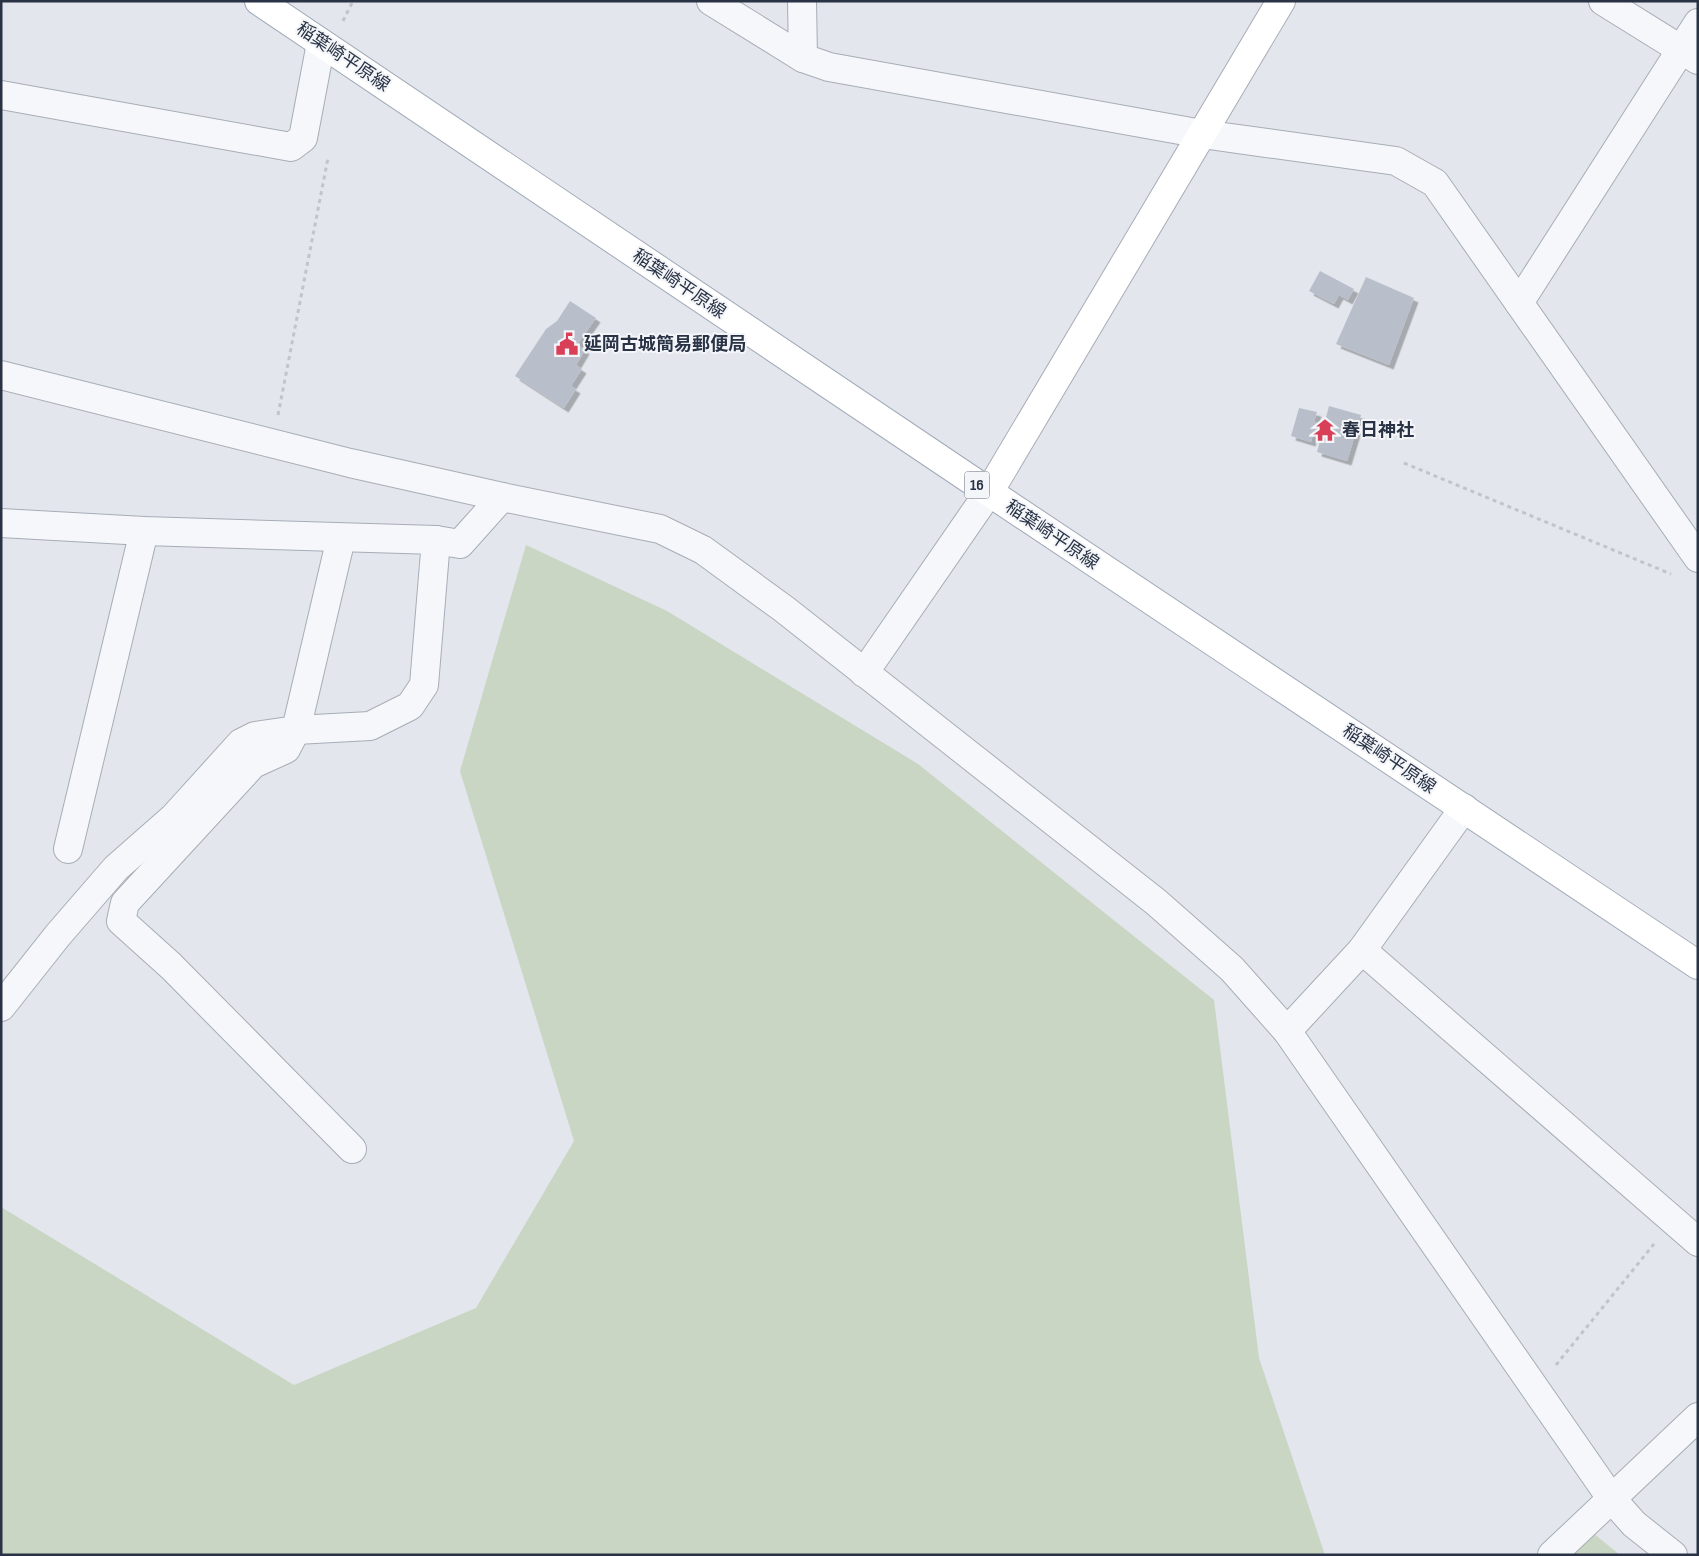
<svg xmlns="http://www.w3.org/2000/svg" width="1699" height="1556" font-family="'Sofia Sans Condensed','Noto Sans JP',sans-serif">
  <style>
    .green { fill: #c8d6c3 }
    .building { fill: #b9bfca; filter: url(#shadow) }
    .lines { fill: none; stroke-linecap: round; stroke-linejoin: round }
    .street-casing { stroke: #a7adb7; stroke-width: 30 }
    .secondary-casing { stroke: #a7adb7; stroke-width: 30 }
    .primary-casing { stroke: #a1aab9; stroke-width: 30 }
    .path { stroke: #c1c4cb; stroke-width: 3; stroke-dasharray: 4 4; stroke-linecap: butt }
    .street { stroke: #f6f7fa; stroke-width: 28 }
    .secondary { stroke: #fff; stroke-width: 28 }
    .primary { stroke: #fff; stroke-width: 28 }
    .labels { text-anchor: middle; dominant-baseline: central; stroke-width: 4; stroke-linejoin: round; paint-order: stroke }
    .shield { fill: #f3f5f9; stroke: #666d7b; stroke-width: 1 }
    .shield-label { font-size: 16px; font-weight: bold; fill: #293345 }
    .street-label { font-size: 18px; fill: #293345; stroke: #f3f5f9 }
    .poi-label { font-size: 18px; font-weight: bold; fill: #293345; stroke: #f3f5f9; text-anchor: start }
  </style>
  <defs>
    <filter id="shadow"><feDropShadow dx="4.5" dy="4.5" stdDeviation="0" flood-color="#0004"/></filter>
  </defs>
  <rect width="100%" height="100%" fill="#e3e6ec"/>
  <!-- green -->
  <g class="green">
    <path d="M526 545 667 611 918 764 1214 1000 1259 1358 1325 1555H1V1207L294 1385 476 1308 574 1141 460 771Z"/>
    <path d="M1588 1529 1620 1555H1567Z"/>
  </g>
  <!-- building -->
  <g class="building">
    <path d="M1320 271 1354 289 1348 300 1339 295 1334 304 1309 291Z"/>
    <path d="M1366 277 1414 298 1389 365 1336 344Z"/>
    <path d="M570 301 596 318 577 345 585 350 576 365 582 369 571 386 576 389 564 408 515 376 546 329 557 321Z"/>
    <path d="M1329 406 1361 415 1347 461 1317 452 1321 437 1313 434 1311 442 1291 436 1299 408 1317 412 1314 422 1324 425Z"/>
  </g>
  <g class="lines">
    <defs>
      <g id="street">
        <path d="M711 1 803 58 829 67 1202 134 1396 161 1435 183 1698 558"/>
        <path d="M802 1 803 58"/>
        <path d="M1603 1 1698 60"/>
        <path d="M1 95 291 147 303 138 321 43"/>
        <path d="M1519 303 1698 23"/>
        <path d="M1 375 350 463 502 497 660 529 703 550 784 609 1156 902 1232 969 1287 1031 1611 1498 1634 1524 1673 1555"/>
        <path d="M1 523 144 531 436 540"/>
        <path d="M341 538 296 730 286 749 253 764 125 903 121 921 171 966 352 1149"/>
        <path d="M864 673 989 492"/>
        <path d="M68 849 144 531"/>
        <path d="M1362 950 1698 1242"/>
        <path d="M1 1007 58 935 116 868 174 817 241 743 255 736 296 730 370 726 410 706 424 685 436 540 460 544 502 497"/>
        <path d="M1287 1031 1362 950 1464 808"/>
        <path d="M1552 1555 1698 1417"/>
      </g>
      <path id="secondary" d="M989 492 1281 1"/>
      <path id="primary" d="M259 1 989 492 1698 965"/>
    </defs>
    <!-- street casing -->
    <use href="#street" class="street-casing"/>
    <!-- secondary casing -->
    <use href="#secondary" class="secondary-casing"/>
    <!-- primary casing -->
    <use href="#primary" class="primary-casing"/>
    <!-- path -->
    <g class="path">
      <path d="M343 21 353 1"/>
      <path d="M278 415 328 158"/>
      <path d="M1404 463 1671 574"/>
      <path d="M1556 1365 1654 1244"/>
    </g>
    <!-- street -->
    <use href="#street" class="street"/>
    <!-- secondary -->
    <use href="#secondary" class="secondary"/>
    <!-- primary -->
    <use href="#primary" class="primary"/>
  </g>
  <!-- icons -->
  <defs>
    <symbol id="civic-bare" viewBox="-9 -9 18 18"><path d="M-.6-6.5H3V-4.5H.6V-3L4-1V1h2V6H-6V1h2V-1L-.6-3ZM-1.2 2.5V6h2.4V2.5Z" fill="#d94058" stroke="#f3f5f9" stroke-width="2.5" paint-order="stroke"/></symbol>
    <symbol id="temple-bare" viewBox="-9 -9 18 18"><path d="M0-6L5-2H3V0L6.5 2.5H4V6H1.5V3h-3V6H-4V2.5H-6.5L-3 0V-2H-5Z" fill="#d94058" stroke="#f3f5f9" stroke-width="2.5" paint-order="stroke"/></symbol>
  </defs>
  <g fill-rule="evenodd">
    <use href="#civic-bare" x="551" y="328" width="32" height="32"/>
    <use href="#temple-bare" x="1309" y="414" width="32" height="32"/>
  </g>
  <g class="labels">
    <!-- shield labels -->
    <rect class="shield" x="964.5" y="471.5" width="25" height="27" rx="4"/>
    <g class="shield-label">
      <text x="977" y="485">16</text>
    </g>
    <!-- street labels -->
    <g class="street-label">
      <text transform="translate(343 57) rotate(34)">稲葉崎平原線</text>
      <text transform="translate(679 284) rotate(34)">稲葉崎平原線</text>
      <text transform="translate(1052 535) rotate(34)">稲葉崎平原線</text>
      <text transform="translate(1389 759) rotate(34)">稲葉崎平原線</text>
    </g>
    <!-- poi labels -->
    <g class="poi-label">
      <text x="584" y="344">延岡古城簡易郵便局</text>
      <text x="1342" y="430">春日神社</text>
    </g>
  </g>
  <!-- border -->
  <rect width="1699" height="1556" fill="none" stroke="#293345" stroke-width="5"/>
</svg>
